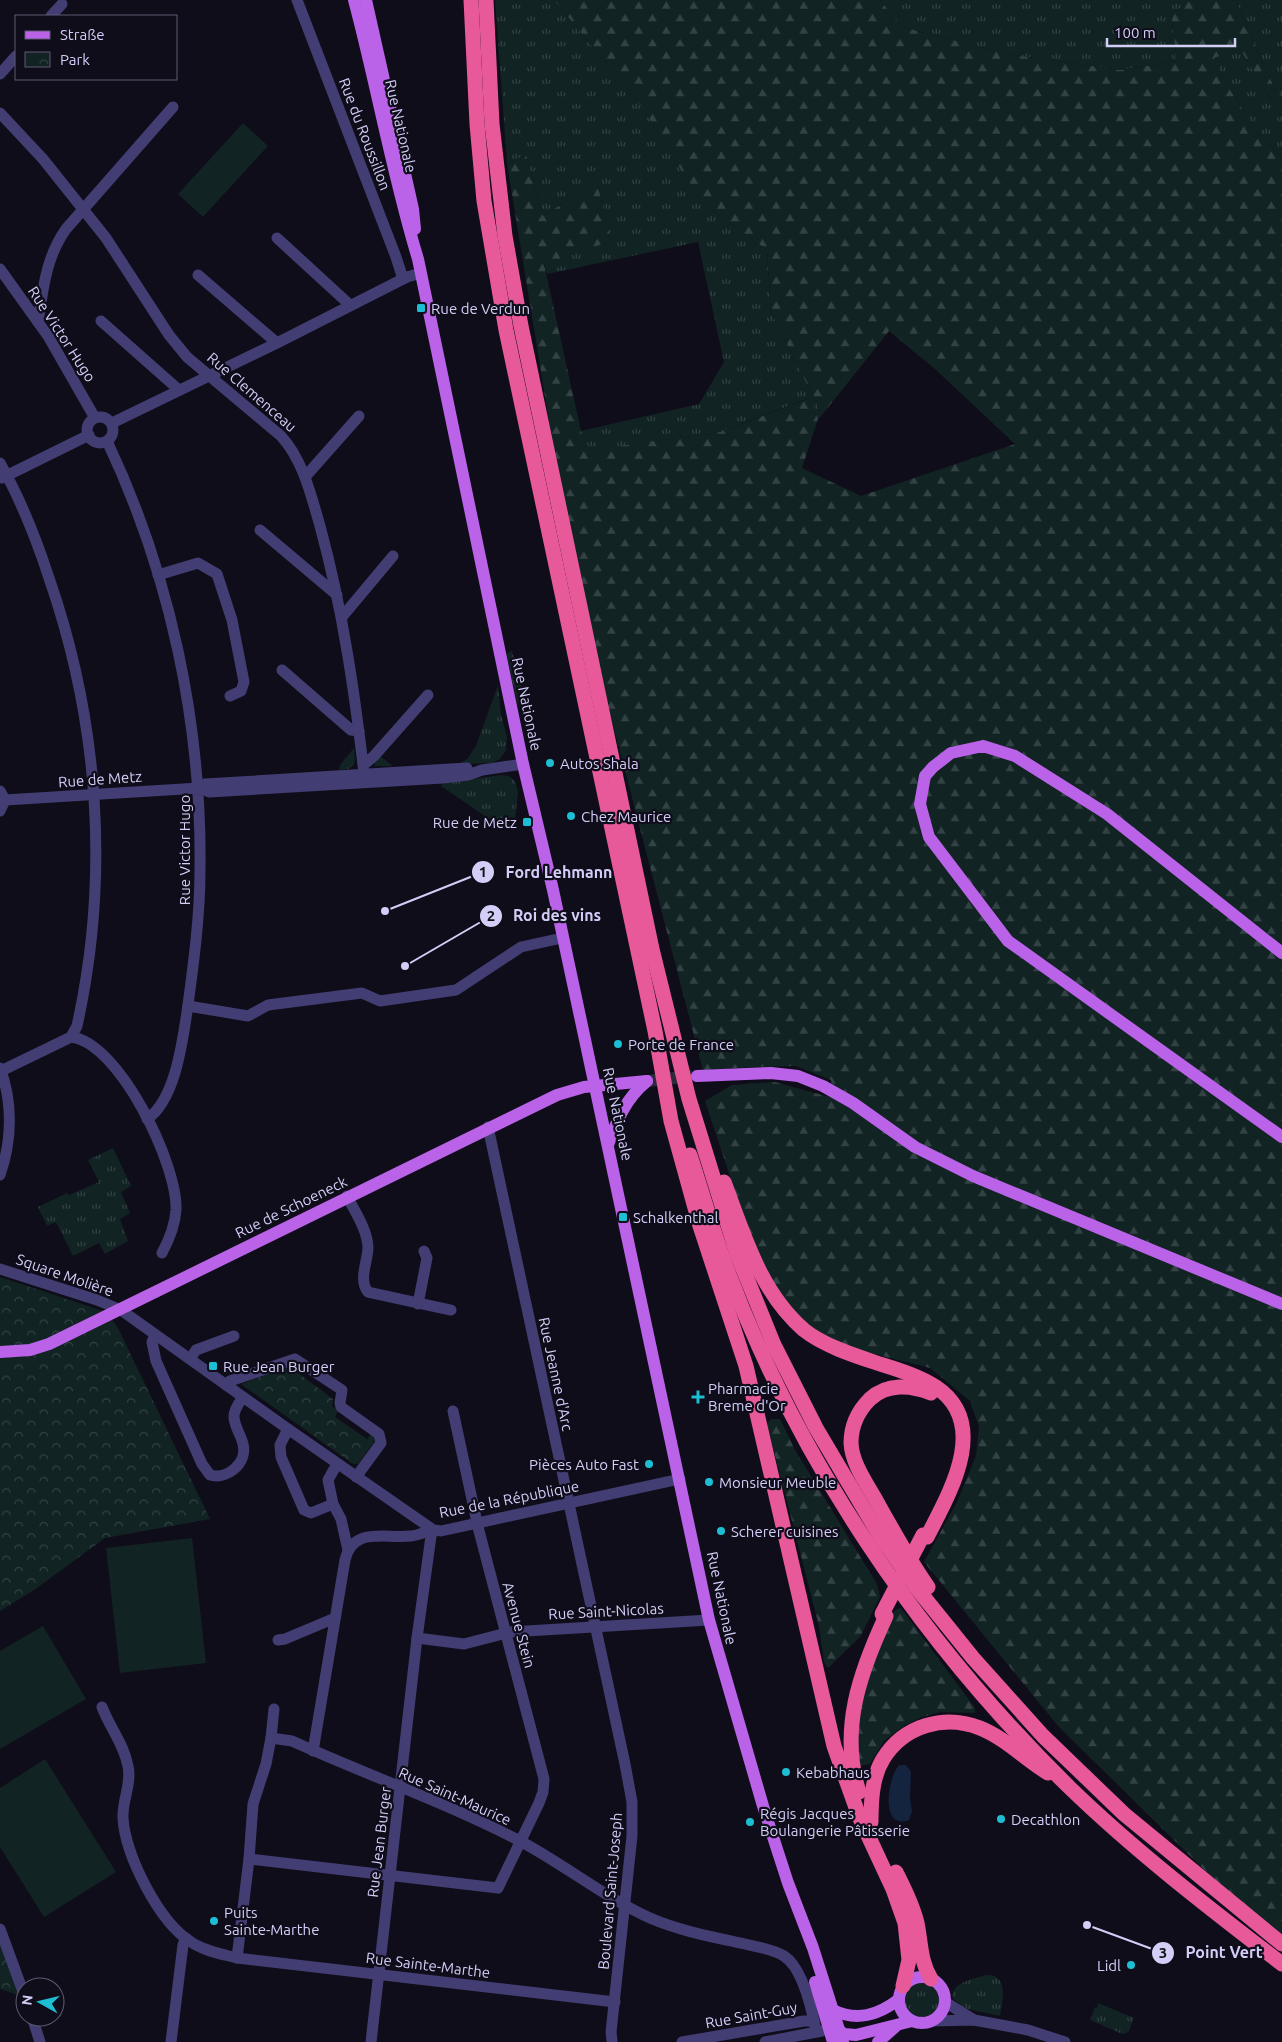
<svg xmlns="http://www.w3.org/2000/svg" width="1282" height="2042" font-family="Ubuntu,sans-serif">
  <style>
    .grass { fill: url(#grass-tufts) }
    .forest { fill: url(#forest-firs) }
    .park { fill: url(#park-crowns) }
    .pitch { fill: #112323 }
    .water { fill: #14243e }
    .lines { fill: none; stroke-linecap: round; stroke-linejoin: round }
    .major-tunnel { stroke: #2d2a3b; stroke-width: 12; stroke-dasharray: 12 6; stroke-linecap: butt }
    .minor { stroke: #423e73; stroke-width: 11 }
    .major { stroke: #ba63e9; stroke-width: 12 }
    .highway { stroke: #e8599a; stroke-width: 15 }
    .highway-bridge { stroke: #e8599a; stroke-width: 15 }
    .poi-dot { fill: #1dbed4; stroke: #100d1a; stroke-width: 2 }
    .labels { text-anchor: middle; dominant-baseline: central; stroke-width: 4.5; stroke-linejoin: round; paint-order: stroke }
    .street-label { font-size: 15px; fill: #d3cef8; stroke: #100d1a }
    .poi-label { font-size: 15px; fill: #d3cef8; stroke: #100d1a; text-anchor: start }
    .leader { fill: none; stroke: #d3cef8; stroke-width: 2 }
    .callout-dot { fill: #d3cef8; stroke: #100d1a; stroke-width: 2 }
    .mark-label { font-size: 15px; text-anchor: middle; font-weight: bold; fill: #111 }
    .callout-label { font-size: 16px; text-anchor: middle; font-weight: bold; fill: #d3cef8; stroke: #100d1a; stroke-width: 4.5; stroke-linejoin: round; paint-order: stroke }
  </style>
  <defs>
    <pattern id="grass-tufts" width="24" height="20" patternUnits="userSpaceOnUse" patternTransform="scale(1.25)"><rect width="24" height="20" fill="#112323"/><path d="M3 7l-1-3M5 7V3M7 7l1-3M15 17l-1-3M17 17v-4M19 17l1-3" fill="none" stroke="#334244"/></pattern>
    <pattern id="forest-firs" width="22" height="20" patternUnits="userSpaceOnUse" patternTransform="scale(1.25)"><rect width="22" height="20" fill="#112323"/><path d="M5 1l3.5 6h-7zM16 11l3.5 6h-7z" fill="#334244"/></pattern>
    <pattern id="park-crowns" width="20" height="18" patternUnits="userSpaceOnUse" patternTransform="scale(1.25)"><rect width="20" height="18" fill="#112323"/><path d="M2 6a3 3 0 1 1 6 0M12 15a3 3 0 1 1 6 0" fill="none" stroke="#334244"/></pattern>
  </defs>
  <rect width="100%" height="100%" fill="#100d1a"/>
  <!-- grass -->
  <g class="grass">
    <path d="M495 0H554L640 104 701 202 767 250 771 312 822 415 818 419 809 398 720 432 590 451 581 431 699 404 724 362 698 242 547 274 544 263 611 241 597 182 543 216 526 155 507 163Z"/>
    <path d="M880 0H1190L1171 15 1177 61 1120 70 1007 54 902 27Z"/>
    <path d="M1236 0H1282V101L1268 75Z"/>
    <path d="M1240 49 1282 117V158L1257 132 1225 82 1213 58Z"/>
    <path d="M512 651 524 697V702L520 706 517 702 507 657V653Z"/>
    <path d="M498 685 501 715 507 737 506 750 500 759 492 763 460 764 468 758 476 746Z"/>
    <path d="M354 748 355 760 354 765 348 769 339 770 340 765Z"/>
    <path d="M380 756 393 766H375L374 764Z"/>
    <path d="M501 775 509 776 515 781 518 792 515 819 504 829 441 786 443 783Z"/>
    <path d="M113 1148 131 1186 121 1192 130 1213 120 1219 128 1241 105 1254 99 1243 73 1256 56 1222 47 1226 38 1207 67 1193 69 1195 99 1182 88 1160Z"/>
    <path d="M986 1975C1009 1974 1003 2000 1000 2016L967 2009 953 1999 952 1994C957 1981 974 1979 986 1975Z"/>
    <circle cx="921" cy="2000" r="18"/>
    <path d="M1098 2003 1134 2018 1129 2031 1124 2034 1120 2033 1090 2020 1095 2007 1097 2008Z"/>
  </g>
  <!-- forest -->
  <g class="forest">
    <path d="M554 0H880L902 27 1007 54 1120 70 1177 61 1171 15 1190 0H1236L1268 75 1282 101V117L1240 49 1214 58 1225 82 1257 132 1282 158V1937L1235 1900 1058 1726 924 1562 957 1502 976 1456 979 1427 970 1401 930 1368 863 1351 822 1338 783 1301 756 1255 705 1101 732 1085 775 1082 833 1098 831 1080 796 1066 752 1067 703 1070 587 625 556 464 507 163 526 155 543 216 597 182 611 241 544 264 581 431 590 450 720 432 810 398 818 419 802 468 861 496 1015 444 935 369 889 331 822 415 771 312 767 250 701 202 640 104Z"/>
    <path d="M771 1419H780L795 1450 877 1584 880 1597 860 1637 828 1668 824 1662 819 1626 767 1424Z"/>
    <path d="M901 1608 975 1708V1713L941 1712 922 1717 905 1725 884 1741 870 1764 860 1766 858 1761V1710L883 1631 895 1610Z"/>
  </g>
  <!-- park -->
  <g class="park">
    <path d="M0 1277 106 1312 118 1328 210 1519 105 1538 34 1590 0 1611Z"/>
    <path d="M289 1366 333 1399 332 1406 338 1411 335 1417 367 1439 371 1434 375 1437 374 1442 358 1464H353L241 1384Z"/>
    <path d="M0 1933 24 1997 0 1989Z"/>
  </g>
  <!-- pitch -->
  <g class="pitch">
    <path d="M243 123 268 146 203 217 178 194Z"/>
    <path d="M192 1538 206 1663 120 1673 106 1548Z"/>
    <path d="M43 1626 86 1699 0 1749V1651Z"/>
    <path d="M45 1759 116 1872 44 1917 0 1847V1788Z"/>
  </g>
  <!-- water -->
  <path class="water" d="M899 1765H906L911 1772 910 1798 912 1811 909 1820C880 1831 887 1779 899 1765Z"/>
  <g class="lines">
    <!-- major-tunnel -->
    <path class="major-tunnel" d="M647 1081 692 1076"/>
    <!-- minor -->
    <g class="minor">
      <path d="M297 0 396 257 403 279"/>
      <path d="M51 16 62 4"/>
      <path d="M0 74 16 56"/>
      <path d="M0 113 43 159 106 238 169 335 187 357 281 436C303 460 311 495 320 526 343 610 355 695 365 782"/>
      <path d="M277 238 350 305"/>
      <path d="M0 269 48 336 95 418"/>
      <path d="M198 275 277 343"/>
      <path d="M101 321 179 390"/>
      <path d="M38 322C43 289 46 257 66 229L173 107"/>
      <circle cx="100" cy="430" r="13"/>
      <path d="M112 423 277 343 407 277 421 273"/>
      <path d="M107 441C170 574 202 723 200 870 200 915 194 960 188 1005 183 1038 176 1100 147 1119"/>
      <path d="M0 463C21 500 36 538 49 578 99 722 110 877 77 1026L71 1037 1 1071"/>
      <path d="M305 477 359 416"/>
      <path d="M2 478 89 435"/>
      <path d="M260 530 337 595"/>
      <path d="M158 575 198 563 217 574 232 620 244 682 241 691 230 696"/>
      <path d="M342 617 393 556"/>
      <path d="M282 670 351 730 359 731"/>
      <path d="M363 762H367L374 756 428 695"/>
      <path d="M199 788 205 784 467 768"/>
      <path d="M0 791 5 800 0 811"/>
      <path d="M5 800 199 788 209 792 443 778 468 775 482 770 523 764"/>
      <path d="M188 1006 248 1016 268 1005 362 993 380 1001 456 990 521 947 562 938"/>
      <path d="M71 1037C119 1042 178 1165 176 1210 175 1225 169 1240 162 1253"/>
      <path d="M0 1068C13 1102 12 1141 0 1175"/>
      <path d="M488 1127 625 1764 632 1802V1836L611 2032 612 2041"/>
      <path d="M347 1196C355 1212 367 1229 368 1247 368 1261 358 1280 368 1292L451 1310"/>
      <path d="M0 1269 97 1300 121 1310 288 1429 432 1529 417 1638 371 2042"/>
      <path d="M418 1304 427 1258 424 1251"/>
      <path d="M155 1335 152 1342 156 1361 202 1464 210 1475C227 1480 248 1463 243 1444 241 1434 233 1425 234 1415 235 1408 239 1403 243 1397"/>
      <path d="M190 1359 196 1350 234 1336"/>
      <path d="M226 1385 230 1381 295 1359 342 1390 340 1403 341 1407 379 1434 381 1443 356 1477"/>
      <path d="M288 1429 280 1445 281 1457 304 1510 311 1513 333 1504 341 1519 348 1550"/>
      <path d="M333 1504 328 1480 337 1464"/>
      <path d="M417 1638 464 1644 510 1632 709 1620"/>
      <path d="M278 1640 285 1639 335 1618"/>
      <path d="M102 1707C110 1728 124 1744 128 1766 132 1784 122 1800 123 1818 125 1855 159 1922 191 1942 204 1951 222 1954 237 1958L615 2002"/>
      <path d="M271 1738 274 1709"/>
      <path d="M313 1751 345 1560C353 1526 385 1539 411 1536 423 1535 429 1528 441 1531L680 1479"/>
      <path d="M249 1859 498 1888 539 1803 543 1792 544 1779 478 1527 453 1411"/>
      <path d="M0 1929 25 1997"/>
      <path d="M237 1958 249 1859 253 1804 266 1764 271 1738 292 1741C367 1775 447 1803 520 1841 565 1865 604 1897 650 1918 680 1931 713 1937 745 1944 757 1947 773 1949 784 1956 803 1968 812 2010 816 2031"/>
      <path d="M945 2002 974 2020"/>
      <path d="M32 2017 40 2042"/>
      <path d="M932 2021 974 2020 1028 2030 1065 2042"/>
      <path d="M171 2042 183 1945 186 1938"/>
      <path d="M682 2042 804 2021H814"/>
      <path d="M765 2042 822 2031"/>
    </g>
    <!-- major -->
    <g class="major">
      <path d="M354 0C377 86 392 174 418 259L523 764 553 890 709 1620 763 1806 788 1883 813 1948 843 2042"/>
      <path d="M366 0 413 209 415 229"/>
      <path d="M1282 953 1107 814 1015 756 983 746 951 753 933 767 925 776 920 804 929 837 1008 941 1282 1137"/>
      <path d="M697 1076 771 1073 798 1076 823 1086 853 1103 915 1147 973 1176 1282 1304"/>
      <path d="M608 1145C617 1120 626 1098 647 1081"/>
      <path d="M0 1352 30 1350 49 1344 557 1095 584 1087 647 1081"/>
      <circle cx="922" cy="2000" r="23"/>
      <path d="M815 1982 833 2042"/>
      <path d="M833 2010C857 2022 878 2015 898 2000"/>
      <path d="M836 2028 844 2034 856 2035 912 2021"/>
      <path d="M878 2042 895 2027"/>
    </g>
    <!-- highway -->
    <g class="highway">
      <path d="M471 0 477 124 484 201 506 330 655 1031 671 1121 700 1226 746 1366 834 1746 859 1816 893 1889 905 1923 909 1960 903 1986"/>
      <path d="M486 0 492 124 505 236 521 326 652 949 689 1099 737 1254 774 1345 816 1428 880 1536 915 1586 973 1658 1043 1736 1124 1814 1282 1944"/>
      <path d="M690 1155C701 1189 711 1224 723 1258 795 1457 918 1639 1069 1787 1135 1851 1209 1908 1282 1964"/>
      <path d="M724 1182C744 1235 760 1292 804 1330 824 1346 856 1356 880 1364 899 1370 919 1376 936 1387 991 1424 949 1494 927 1537"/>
      <path d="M928 1587C909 1560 893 1531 877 1502 867 1484 852 1464 851 1443 851 1426 858 1411 870 1399 887 1383 911 1385 931 1393"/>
      <path d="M859 1792C839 1730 860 1672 886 1616"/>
      <path d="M871 1822C871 1801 872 1777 883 1759 904 1725 945 1714 980 1728 1005 1738 1025 1759 1048 1773"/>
      <path d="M896 1872C904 1888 913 1905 917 1923 921 1942 920 1961 931 1979"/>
    </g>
    <!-- highway-bridge -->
    <path class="highway-bridge" d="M882 1614 923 1535"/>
  </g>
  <!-- markers -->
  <g class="poi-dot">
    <rect x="416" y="303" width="10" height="10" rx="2.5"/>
    <circle cx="550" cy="763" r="5"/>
    <circle cx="571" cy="816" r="5"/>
    <rect x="522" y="817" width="10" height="10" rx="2.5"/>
    <circle cx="618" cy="1044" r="5"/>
    <rect x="618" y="1212" width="10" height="10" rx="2.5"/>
    <rect x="208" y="1361" width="10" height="10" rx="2.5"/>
    <path d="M695.5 1389.5h5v5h5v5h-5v5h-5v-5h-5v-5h5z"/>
    <circle cx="649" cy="1464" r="5"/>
    <circle cx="709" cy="1482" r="5"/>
    <circle cx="721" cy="1531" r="5"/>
    <circle cx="786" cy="1772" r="5"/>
    <circle cx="1001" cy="1819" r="5"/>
    <circle cx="750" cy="1822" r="5"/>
    <circle cx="214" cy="1921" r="5"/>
    <circle cx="1131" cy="1965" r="5"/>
  </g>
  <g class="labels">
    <!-- street labels -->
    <g class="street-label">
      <text transform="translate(401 126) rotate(77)">Rue Nationale</text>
      <text transform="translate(365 134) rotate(69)">Rue du Roussillon</text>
      <text transform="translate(62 334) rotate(57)">Rue Victor Hugo</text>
      <text transform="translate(252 392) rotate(41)">Rue Clemenceau</text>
      <text transform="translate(527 704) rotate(78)">Rue Nationale</text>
      <text transform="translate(100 779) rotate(-4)">Rue de Metz</text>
      <text transform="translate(184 850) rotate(-90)">Rue Victor Hugo</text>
      <text transform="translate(618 1114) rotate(78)">Rue Nationale</text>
      <text transform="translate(291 1207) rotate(-26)">Rue de Schoeneck</text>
      <text transform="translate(65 1275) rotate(19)">Square Molière</text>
      <text transform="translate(556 1374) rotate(78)">Rue Jeanne d'Arc</text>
      <text transform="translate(509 1499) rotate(-11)">Rue de la République</text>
      <text transform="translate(722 1598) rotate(78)">Rue Nationale</text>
      <text transform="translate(606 1611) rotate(-3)">Rue Saint-Nicolas</text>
      <text transform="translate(519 1625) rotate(75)">Avenue Stein</text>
      <text transform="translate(455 1796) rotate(24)">Rue Saint-Maurice</text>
      <text transform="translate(379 1842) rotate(-83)">Rue Jean Burger</text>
      <text transform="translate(610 1891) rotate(-85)">Boulevard Saint-Joseph</text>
      <text transform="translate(428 1965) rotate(7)">Rue Sainte-Marthe</text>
      <text transform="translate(751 2015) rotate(-10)">Rue Saint-Guy</text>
    </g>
    <!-- poi labels -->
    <g class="poi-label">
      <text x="431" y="308">Rue de Verdun</text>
      <text x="560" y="763">Autos Shala</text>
      <text x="581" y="816">Chez Maurice</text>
      <text x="517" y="822" text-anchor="end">Rue de Metz</text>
      <text x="628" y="1044">Porte de France</text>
      <text x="633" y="1217">Schalkenthal</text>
      <text x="223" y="1366">Rue Jean Burger</text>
      <text x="708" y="1388">Pharmacie<tspan x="708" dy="17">Breme d'Or</tspan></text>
      <text x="639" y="1464" text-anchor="end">Pièces Auto Fast</text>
      <text x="719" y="1482">Monsieur Meuble</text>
      <text x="731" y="1531">Scherer cuisines</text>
      <text x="796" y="1772">Kebabhaus</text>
      <text x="760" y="1813">Régis Jacques<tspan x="760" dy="17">Boulangerie Pâtisserie</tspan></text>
      <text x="1011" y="1819">Decathlon</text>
      <text x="224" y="1912">Puits<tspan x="224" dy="17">Sainte-Marthe</tspan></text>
      <text x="1121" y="1965" text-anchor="end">Lidl</text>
    </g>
  </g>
  <!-- callouts -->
  <path class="leader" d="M385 911L483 872M405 966L491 916M1087 1925L1163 1953"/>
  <g class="callout-dot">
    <circle cx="385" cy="911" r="5"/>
    <circle cx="405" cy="966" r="5"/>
    <circle cx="1087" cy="1925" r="5"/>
    <circle cx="483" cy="872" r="12"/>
    <circle cx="491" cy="916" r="12"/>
    <circle cx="1163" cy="1953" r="12"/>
  </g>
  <g class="mark-label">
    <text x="483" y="877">1</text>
    <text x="491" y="921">2</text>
    <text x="1163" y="1958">3</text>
  </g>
  <g class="callout-label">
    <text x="559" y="878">Ford Lehmann</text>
    <text x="557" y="921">Roi des vins</text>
    <text x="1224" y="1958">Point Vert</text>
  </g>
  <!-- legend -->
  <rect x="15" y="15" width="162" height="65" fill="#100d1a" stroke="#5e5a73"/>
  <rect x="25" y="31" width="25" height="8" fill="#ba63e9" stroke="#5e5a73"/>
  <text x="60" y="40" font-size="15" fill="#d3cef8">Straße</text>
  <rect x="25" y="52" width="25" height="15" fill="url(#park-crowns)" stroke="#5e5a73"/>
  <text x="60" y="65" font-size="15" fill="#d3cef8">Park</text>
  <!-- north arrow -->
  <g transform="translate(40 2002) rotate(278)"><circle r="24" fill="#100d1a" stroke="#5e5a73"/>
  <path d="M0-4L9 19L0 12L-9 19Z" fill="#1dbed4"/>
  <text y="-8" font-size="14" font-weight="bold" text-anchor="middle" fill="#d3cef8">N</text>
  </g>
  <!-- scale -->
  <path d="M1107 38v8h128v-8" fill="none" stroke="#d3cef8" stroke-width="2.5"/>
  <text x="1114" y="38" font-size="15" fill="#d3cef8" stroke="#100d1a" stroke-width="4" paint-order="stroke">100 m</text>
</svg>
